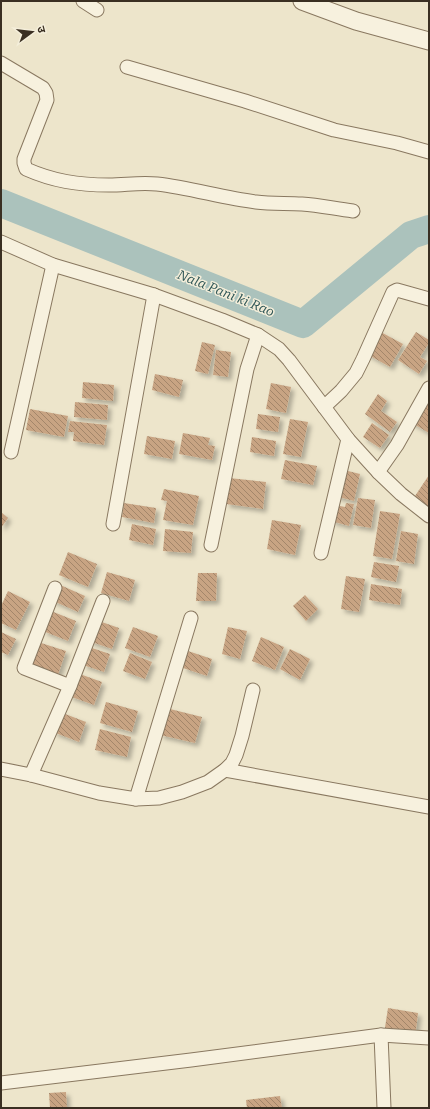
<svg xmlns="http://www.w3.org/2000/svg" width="430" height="1109" font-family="'Roboto Serif','Noto Sans Devanagari',serif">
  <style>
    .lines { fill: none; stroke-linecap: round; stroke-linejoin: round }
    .river { stroke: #abc2bc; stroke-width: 28 }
    .building { fill: url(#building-back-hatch); filter: url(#shadow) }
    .minor-casing { stroke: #897860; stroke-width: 15 }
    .tertiary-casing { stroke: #897860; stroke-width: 19 }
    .minor { stroke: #f7f1de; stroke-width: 13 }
    .tertiary { stroke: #f7f1de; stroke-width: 17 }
    .labels { text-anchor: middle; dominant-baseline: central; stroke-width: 3; stroke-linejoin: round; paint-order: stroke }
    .water-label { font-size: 13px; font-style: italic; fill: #335959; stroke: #f4eeda }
  </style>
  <defs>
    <pattern id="building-back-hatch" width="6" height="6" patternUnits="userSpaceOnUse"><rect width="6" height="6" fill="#c8a483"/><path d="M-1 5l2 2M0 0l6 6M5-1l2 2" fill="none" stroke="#a3866b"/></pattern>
    <filter id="shadow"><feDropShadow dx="3.5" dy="3.5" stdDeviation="2" flood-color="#0004"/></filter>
  </defs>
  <rect width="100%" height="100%" fill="#ede5cb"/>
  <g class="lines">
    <!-- river -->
    <path class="river" d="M1 203 303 324 411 235 429 229"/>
  </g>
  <!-- building -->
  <g class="building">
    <path d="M377 330 403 344 390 367 365 353Z"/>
    <path d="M416 332 429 340V343L420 357 427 361 419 374 398 360Z"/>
    <path d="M202 342 215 345 208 374 195 371Z"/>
    <path d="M216 350 231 352 228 377 213 375Z"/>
    <path d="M155 374 183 380 179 397 152 390Z"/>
    <path d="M83 382 114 385 113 401 82 398Z"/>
    <path d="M271 383 291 387 286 413 266 409Z"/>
    <path d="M378 394 387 401 381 411 397 422 390 432 365 414Z"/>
    <path d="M75 402 108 405 107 420 74 417Z"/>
    <path d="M427 402 429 403V433L407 420Z"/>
    <path d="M30 409 68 416 64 437 26 430Z"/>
    <path d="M258 414 280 417 278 432 256 429Z"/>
    <path d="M290 419 308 422 301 457 283 454Z"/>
    <path d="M70 421 107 425 104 445 73 441 74 432H68Z"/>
    <path d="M372 423 389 435 380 448 363 437Z"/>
    <path d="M183 433 210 438 208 445 215 446 212 460 179 454Z"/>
    <path d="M147 436 175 441 172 459 144 454Z"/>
    <path d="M252 437 276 441 274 456 250 452Z"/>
    <path d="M285 460 317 466 313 485 281 479Z"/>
    <path d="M340 469 360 474 354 501 335 496Z"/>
    <path d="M429 475V510L413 499Z"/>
    <path d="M229 478 266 482 263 509 226 504Z"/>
    <path d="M164 489 199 496 193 525 163 520 167 501 161 500Z"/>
    <path d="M358 498 375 500 371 528 353 525Z"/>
    <path d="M124 503 156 508 154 523 122 517Z"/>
    <path d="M346 503 354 504 349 526 331 521 335 505 345 507Z"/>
    <path d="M380 511 400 514 392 559 373 556Z"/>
    <path d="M1 512 8 518 1 528Z"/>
    <path d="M272 520 301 525 295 555 267 549Z"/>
    <path d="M132 524 156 529 153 545 129 540Z"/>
    <path d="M165 529 193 532 191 553 163 551Z"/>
    <path d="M401 531 418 534 414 564 396 561Z"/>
    <path d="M68 552 97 564 88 587 59 575Z"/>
    <path d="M374 562 399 566 396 582 371 577Z"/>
    <path d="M107 572 135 580 129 601 101 593Z"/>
    <path d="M198 573H217L216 601H196Z"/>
    <path d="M346 576 365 579 359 612 341 609Z"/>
    <path d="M58 584 85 596 78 612 51 600Z"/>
    <path d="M371 584 402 589 400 605 369 600Z"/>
    <path d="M8 591 30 602 16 630 1 623V606Z"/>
    <path d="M305 595 318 609 306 621 293 606Z"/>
    <path d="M51 611 76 621 68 641 43 631Z"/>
    <path d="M96 620 119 628 112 649 89 641Z"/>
    <path d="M133 627 158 636 150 657 125 648Z"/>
    <path d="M228 627 247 631 240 659 222 654Z"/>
    <path d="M1 632 16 639 8 655 1 652Z"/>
    <path d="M261 637 284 647 275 670 252 661Z"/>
    <path d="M38 642 66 651 58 675 31 666Z"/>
    <path d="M89 647 110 654 104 672 83 665Z"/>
    <path d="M290 649 310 659 300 680 280 669Z"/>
    <path d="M188 651 212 659 207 676 183 668Z"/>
    <path d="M130 653 152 662 145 679 123 671Z"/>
    <path d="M77 673 102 682 94 705 69 696Z"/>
    <path d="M106 702 138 711 132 732 100 723Z"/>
    <path d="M166 708 202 717 195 743 160 735Z"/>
    <path d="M60 712 86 722 79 742 53 732Z"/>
    <path d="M100 729 131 737 127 757 95 750Z"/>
    <path d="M388 1008 418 1013 415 1038 384 1034Z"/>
    <path d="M66 1092 67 1108H50L49 1093Z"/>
    <path d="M280 1096 282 1108H247L246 1100Z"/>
  </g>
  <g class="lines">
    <defs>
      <g id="minor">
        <path d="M83 1 97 10"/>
        <path d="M1 63 43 88 46 93 47 100 24 159V163L26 169C53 181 78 185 109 185 125 185 141 182 157 184 191 188 223 198 256 202 271 204 287 203 302 204 319 205 336 209 353 211"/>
        <path d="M127 67 245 101 334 130 397 143 429 152"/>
        <path d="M1 242 53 265 154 295 222 320 258 335 279 349 289 360 348 439 378 472 401 494 429 516"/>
        <path d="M324 407 341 391 356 373 363 359 393 292 397 290 429 299"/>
        <path d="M11 452 53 265"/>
        <path d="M378 472 397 445 429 388"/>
        <path d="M113 524 154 295"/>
        <path d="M211 545 247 369 258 335"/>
        <path d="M321 553 348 439"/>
        <path d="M55 588 24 668 70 686"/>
        <path d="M1 769 31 775 99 793 136 799 159 798 182 792 208 782 225 770 232 763 236 755 242 736 253 690"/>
        <path d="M225 770 429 807"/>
        <path d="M31 775 70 686 103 601"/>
        <path d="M136 799 191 618"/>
        <path d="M381 1035 384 1108"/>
        <path d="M1 1083 191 1060 381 1035 429 1038"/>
      </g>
      <path id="tertiary" d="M302 1 356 21 429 41"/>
    </defs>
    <!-- minor casing -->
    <use href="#minor" class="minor-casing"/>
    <!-- tertiary casing -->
    <use href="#tertiary" class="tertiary-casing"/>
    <!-- minor -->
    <use href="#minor" class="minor"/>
    <!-- tertiary -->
    <use href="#tertiary" class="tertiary"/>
  </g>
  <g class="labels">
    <!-- water labels -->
    <g class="water-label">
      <text transform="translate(226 293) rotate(22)">Nala Pani ki Rao</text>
    </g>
  </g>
  <!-- border -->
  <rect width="430" height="1109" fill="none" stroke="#3a2f22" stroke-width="4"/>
  <!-- north arrow -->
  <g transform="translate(32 32) rotate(75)" stroke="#f4eeda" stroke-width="3" paint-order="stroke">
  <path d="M0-3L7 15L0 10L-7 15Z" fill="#3a2f22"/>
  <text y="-6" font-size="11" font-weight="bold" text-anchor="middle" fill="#3a2f22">उ</text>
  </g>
</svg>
